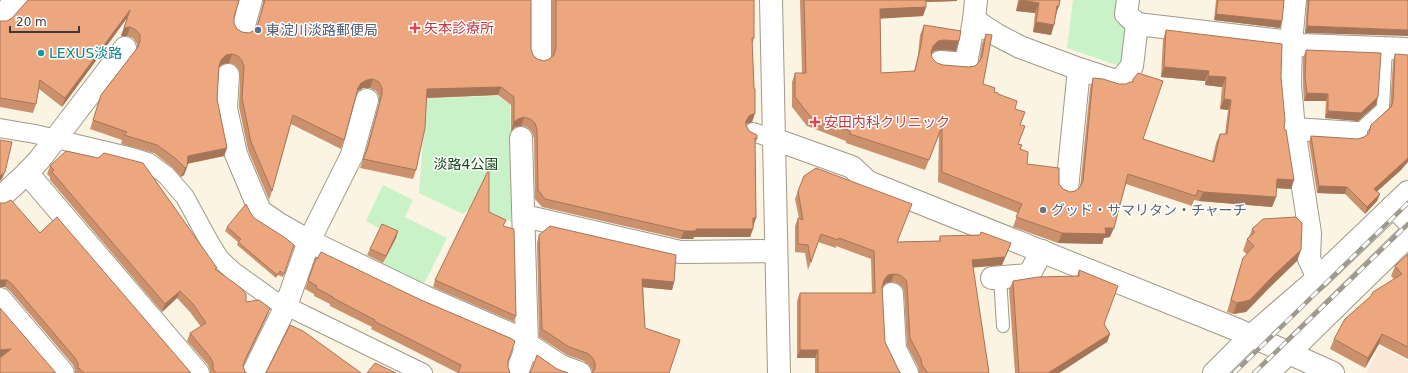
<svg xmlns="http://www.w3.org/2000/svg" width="1408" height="373" font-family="'DejaVu Sans','Noto Sans JP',sans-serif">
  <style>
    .industrial { fill: #fae7d6 }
    .green { fill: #caf2c9 }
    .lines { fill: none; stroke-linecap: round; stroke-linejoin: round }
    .service-casing { stroke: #9f9989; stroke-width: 14 }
    .pedestrian-casing { stroke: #9f9989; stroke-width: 20 }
    .minor-casing { stroke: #9f9989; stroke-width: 24 }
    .tertiary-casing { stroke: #9f9989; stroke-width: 24 }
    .service { stroke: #fff; stroke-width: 12 }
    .pedestrian { stroke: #fff; stroke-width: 18 }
    .minor { stroke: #fff; stroke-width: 22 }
    .tertiary { stroke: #fff; stroke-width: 22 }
    .rail-casing { stroke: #9f9a8e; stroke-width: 4.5 }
    .rail { stroke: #fff; stroke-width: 3; stroke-dasharray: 9; stroke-linecap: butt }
    .wall { fill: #cb906c }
    .shaded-wall { fill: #a57558 }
    .building { fill: #eca77e; stroke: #a57558 }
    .health-dot { fill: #e0444e; stroke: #fff; stroke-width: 1.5 }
    .service-dot { fill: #5c6f8a; stroke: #fff; stroke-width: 1.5 }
    .culture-dot { fill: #0f9aa8; stroke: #fff; stroke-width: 1.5 }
    .worship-dot { fill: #6b7280; stroke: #fff; stroke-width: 1.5 }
    .labels { text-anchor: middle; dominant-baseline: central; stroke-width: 3; stroke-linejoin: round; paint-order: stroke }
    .health-label { font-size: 14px; fill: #be3a42; stroke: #fff; text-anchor: start }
    .service-label { font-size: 14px; fill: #4e5e75; stroke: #fff; text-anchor: start }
    .culture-label { font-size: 14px; fill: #0d838f; stroke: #fff; text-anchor: start }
    .park-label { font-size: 14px; fill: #144d17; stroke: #fff }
    .worship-label { font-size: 14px; fill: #5b616d; stroke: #fff; text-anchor: start }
  </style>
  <rect width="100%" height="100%" fill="#fbf4e3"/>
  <!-- industrial -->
  <path class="industrial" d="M1380 347 1408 361V373H1366Z"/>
  <!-- green -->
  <g class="green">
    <path d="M1073 0H1120L1127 30V61L1119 66 1067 48Z"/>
    <path d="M498 96 510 105 513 222 469 209 463 214 419 193 426 98Z"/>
    <path d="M383 185 413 200 405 217 447 238 421 290 380 270 396 238 366 221Z"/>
  </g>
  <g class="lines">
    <defs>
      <g id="service">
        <path d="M1356 133 1383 108 1386 48"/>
        <path d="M1000 277 1003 326"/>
      </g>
      <g id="pedestrian">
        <path d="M0 128 35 134 132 157 148 162 166 175 185 197 210 243 220 259 233 271 272 299 423 373"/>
        <path d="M753 132 774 139"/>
      </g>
      <g id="minor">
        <path d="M976 0 974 20 997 35 1020 47 1079 69 1119 82 1132 66 1137 24 1282 41 1302 45 1408 49"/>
        <path d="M1128 0 1126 14 1137 24"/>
        <path d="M1295 0 1291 43 1290 85 1294 129 1310 233 1309 259 1318 278"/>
        <path d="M0 18 16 0"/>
        <path d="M243 29 251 0"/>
        <path d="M540 57V0"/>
        <path d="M940 62 966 64 974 20"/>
        <path d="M228 75 226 108 236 154 260 211 279 224 309 241 423 296 513 335 561 366 580 373"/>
        <path d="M1294 129 1356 133"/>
        <path d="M774 139 852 167 868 182 1238 330 1333 373"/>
        <path d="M27 173 198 373"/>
        <path d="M1067 189 1079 69"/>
        <path d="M0 198 27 173 40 159 125 48"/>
        <path d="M1393 206 1408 221"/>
        <path d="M524 216 680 252 776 251"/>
        <path d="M992 278 1029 275 1042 251"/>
        <path d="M892 294 895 349 907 373"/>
        <path d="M0 299 63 373"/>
        <path d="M253 373 286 306 309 241 352 155 367 100"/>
        <path d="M517 373 527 345 521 138"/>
        <path d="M1214 373 1252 335 1318 278 1408 192"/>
        <path d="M1268 373 1408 236"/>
      </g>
      <path id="tertiary" d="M771 0 779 373"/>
    </defs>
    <!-- service casing -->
    <use href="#service" class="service-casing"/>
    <!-- pedestrian casing -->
    <use href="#pedestrian" class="pedestrian-casing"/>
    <!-- minor casing -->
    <use href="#minor" class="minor-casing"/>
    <!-- tertiary casing -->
    <use href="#tertiary" class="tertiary-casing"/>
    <!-- service -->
    <use href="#service" class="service"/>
    <!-- pedestrian -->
    <use href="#pedestrian" class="pedestrian"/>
    <!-- minor -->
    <use href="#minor" class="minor"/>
    <!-- tertiary -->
    <use href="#tertiary" class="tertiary"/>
    <defs>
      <g id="rail">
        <path d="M1234 373 1408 203"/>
        <path d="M1254 373 1408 224"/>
      </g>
    </defs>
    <!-- rail casing -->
    <use href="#rail" class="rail-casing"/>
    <!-- rail -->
    <use href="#rail" class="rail"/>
  </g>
  <!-- wall -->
  <g class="wall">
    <path d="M263 0H531V49L533 55 537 59 544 61 549 59 552 56V0H754V38L752 44 754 89 755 113 752 122 746 124V125L749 131 757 139 755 144 756 218 750 237H694L693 239H681L542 207 535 199 534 139 532 132 527 127 521 126 515 127 511 131V105L498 95 427 98 416 170 413 179 360 168 365 154 379 103V96L376 91 370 88H363L358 91 356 94 344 140 341 149 291 124 272 191 269 200 248 150 239 107 240 76 239 70 235 65 229 63 223 64 219 67 217 99 227 148 224 156 187 164V167L184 175 181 177 172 167 154 153 121 144 122 140 90 129 101 95 137 48V44L133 38 127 36H121L127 18 62 107 39 89 36 104 33 113 0 107V21H7L12 18 234 17V23L237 29 242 32 249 33 255 30 257 26 263 3Z"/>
    <path d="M800 0H957V1L926 2V7L923 16 880 18 881 73 914 72 918 55 920 35 924 25 956 51 941 50 934 51 931 54 932 58 937 63 943 65 969 67 975 66 979 62 982 44 986 34 983 84 998 94 1015 109 1020 125 1018 144 1022 145 1020 150 1027 164 1059 184 1063 189 1070 192 1075 191 1080 188 1090 88 1093 78 1119 84H1126L1132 82 1133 79 1143 139 1212 161 1216 143 1220 134H1225L1228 110 1220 109 1222 87 1205 85V81L1161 77 1163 40 1166 30 1281 77 1284 129 1294 180 1291 189 1276 188V197L1272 207 1199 201 1194 200 1192 206 1126 184 1110 237 1104 238 1102 244 1058 243 1013 227 1018 213 938 182 939 135 925 170 846 143V141L807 126 792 107V82L795 73H802Z"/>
    <path d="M1018 0H1060L1051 35 1033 32 1035 13 1016 11Z"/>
    <path d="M1216 0H1284L1282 21 1280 28 1214 20Z"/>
    <path d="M1307 0H1408L1305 33Z"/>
    <path d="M1306 50 1376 105 1358 121 1325 118 1326 101H1304L1303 85V58Z"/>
    <path d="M1395 54 1401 170 1377 191 1380 194 1377 201 1365 214 1345 194 1317 193 1309 142 1311 136 1358 139 1364 137 1368 134 1371 125 1390 107 1393 61Z"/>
    <path d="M50 166 216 270 246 302 270 308 267 316 244 363 243 366 245 372 247 373H210V371L208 365 187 341 190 333 201 327 190 312 177 298 162 312 50 180V177L47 174Z"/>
    <path d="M798 191 897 242 939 241 940 236 1008 251 1002 265 973 267 989 373H919L918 367 907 346 904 293 903 288 897 283 891 282 886 283 882 287 885 342 899 371 901 373H815V358H797V301L800 293H872L871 259 836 246V248L818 242 808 270 805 253 795 252V226L798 218H799L795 199Z"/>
    <path d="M0 203 40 233 191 373H75V370L73 365 10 291 5 287H0Z"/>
    <path d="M250 212 254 218 294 245 283 277 278 275 276 278 237 245 238 242 225 231 227 227Z"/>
    <path d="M489 212 503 226 516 316 514 322 433 287 435 280Z"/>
    <path d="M1252 229 1301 250 1297 261 1270 287 1246 312 1233 314 1227 312 1239 270 1243 258 1247 254 1243 251 1247 239 1249 237Z"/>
    <path d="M398 231 396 238 383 263 367 255 370 249Z"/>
    <path d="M539 235 674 282 672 290 643 287 645 328 592 373V370L589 365 584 361 567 355 539 337 537 243Z"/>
    <path d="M1408 254V359L1379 344 1365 368 1330 349 1334 339 1371 296 1394 279 1391 276 1395 266Z"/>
    <path d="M316 258 421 300 510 338 458 373 371 329 372 327 330 306V304L314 296V294L305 289Z"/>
    <path d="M1079 270 1104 324 1110 334 1107 342 1059 373H1015L1009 289 1013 281 1077 276Z"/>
  </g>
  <!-- shaded-wall -->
  <g class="shaded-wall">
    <path d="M923 0H957V1L922 2Z"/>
    <path d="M1020 0 1039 3 1035 13 1016 11Z"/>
    <path d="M1057 6H1059L1055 16Z"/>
    <path d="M926 7 923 16 876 19 880 9Z"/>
    <path d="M130 10 127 18 62 107 65 98Z"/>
    <path d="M1216 14 1282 21 1280 28 1214 20Z"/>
    <path d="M1036 22 1054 25 1051 35 1033 32Z"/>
    <path d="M1307 26 1408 30V36L1305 33Z"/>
    <path d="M130 27 127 36H121L124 28Z"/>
    <path d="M944 40 959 41 956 51 941 50 934 51 930 55 933 46 938 41Z"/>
    <path d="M232 54 229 63 223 64 217 68 221 60 226 55Z"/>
    <path d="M1164 67 1209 71 1205 81 1161 77Z"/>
    <path d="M1208 76 1226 77 1222 87 1205 85Z"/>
    <path d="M373 79 370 88H363L358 91 355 97 358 88 361 83 367 80Z"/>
    <path d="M501 87 498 95 424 98 427 89Z"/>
    <path d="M1307 93 1328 94 1326 101H1304Z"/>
    <path d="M1378 97 1376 105 1358 121 1325 118 1328 111Z"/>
    <path d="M1224 99 1231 100 1228 110 1220 109Z"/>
    <path d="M755 113 752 122 746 124V121L749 116Z"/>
    <path d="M524 117 521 126 515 127 511 131 514 122 518 119Z"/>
    <path d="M227 148 224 156 185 164 188 156Z"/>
    <path d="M1408 158V162L1401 170 1372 196 1374 189Z"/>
    <path d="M187 167 184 175 181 177 185 168Z"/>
    <path d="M5 172 2 179 0 181V176Z"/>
    <path d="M1277 179 1294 180 1291 189 1273 188Z"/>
    <path d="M1319 186 1347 187 1345 194 1317 193Z"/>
    <path d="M1203 192 1276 197 1272 207 1199 201Z"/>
    <path d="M1380 194 1377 201 1365 214 1367 207Z"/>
    <path d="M753 218H756L753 226Z"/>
    <path d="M1105 228H1114L1110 237 1104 238 1102 244 1058 243 1062 233Z"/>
    <path d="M696 229H753L750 237H694L693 239H681L684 231Z"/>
    <path d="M398 231 396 238 383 263 386 256Z"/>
    <path d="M1011 243 1002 265 969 268 972 260Z"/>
    <path d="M1301 250 1297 261 1270 287 1246 312 1233 314 1237 303 1274 275Z"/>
    <path d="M894 274 891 282 886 283 881 288 884 280 888 275Z"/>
    <path d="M1 279 7 280 5 287H0V280Z"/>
    <path d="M642 279 674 282 672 290 639 287Z"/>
    <path d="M180 291 177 298 162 312 165 304Z"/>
    <path d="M270 308 267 316 242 368 245 360Z"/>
    <path d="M1110 334 1107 342 1059 373H1048Z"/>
    <path d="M1382 334 1379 344 1365 368 1368 358Z"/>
    <path d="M11 349 8 356 0 357V350Z"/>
    <path d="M800 350H818L815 358H797Z"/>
  </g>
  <!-- building -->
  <g class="building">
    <path d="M28 0H239L234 17V23L237 29 242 32 249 33 255 30 258 24 265 0H531V49L533 55 537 59 544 61 549 59 554 55 556 48V0H754V38H752L754 89H755V113L749 116 746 121V125L749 131 757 135V139L755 138 756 218H753V229H696V231H684L545 199 538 190 537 130 535 123 530 119 524 117 518 119 514 122V97L501 87 427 89 425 128 416 170 363 159 367 150 382 94V88L379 82 373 79 367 80 361 83 358 88 344 140 293 115 272 191 251 142 242 98 244 67 242 61 238 56 232 54 226 55 221 60 219 66 217 99 227 148 188 156 187 167 185 168 175 158 157 145 124 135 127 132 93 120 101 95 138 47 140 41V35L136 30 130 27 124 28 130 10 65 98 40 80 36 104 0 98V21H7L12 18Z"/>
    <path d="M804 0H926V7L880 9 881 73 915 71 921 45 924 25 961 31 959 41 944 40 938 41 933 46 931 52 932 58 937 63 943 65 969 67 975 66 979 62 982 57 986 34 992 35 983 84 995 88 994 92 998 93V94L1017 101 1015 109 1025 112 1020 125 1025 126 1018 144 1022 145 1020 149 1028 152 1027 164 1059 168V184L1063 189 1070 192 1075 191 1080 187 1083 181 1093 78 1103 79 1119 84H1126L1130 82H1133V79L1138 73 1163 81 1143 139 1214 162 1220 134H1227L1231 100 1224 99 1226 77 1208 76 1209 71 1164 67 1166 30 1282 44 1281 77 1285 120 1284 129 1286 130 1294 180 1277 179 1276 197 1203 192 1198 190 1196 196 1128 174 1114 228H1105L1106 234 1062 233 1016 217 1022 204 942 172V126L929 160 850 134V131L810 116 795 97V73H806Z"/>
    <path d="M1020 0H1060L1059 6H1057L1054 25 1036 22 1039 3Z"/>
    <path d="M1218 0H1284L1282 21 1216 14Z"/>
    <path d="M1309 0H1408V30L1307 26Z"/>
    <path d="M1306 50 1381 53 1378 97 1361 113 1328 111V94L1307 93 1305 77Z"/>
    <path d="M1395 54 1408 55V158L1374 189 1380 194 1367 207 1347 187 1319 186 1311 136 1358 139 1364 137 1369 133 1371 125 1391 107 1393 102Z"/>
    <path d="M0 140 12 142 5 172 0 176Z"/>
    <path d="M66 151 98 158 104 153 143 163 217 268 215 269 241 288 246 294V302L259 300 270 308 245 360 243 366 245 372 247 373H216L213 369V363L210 357 190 333 206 323 193 304 180 291 165 304 52 172 54 170 50 166Z"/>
    <path d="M816 168 912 204 897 242 940 241V236L980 235 981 232 1011 243 1005 257 972 260 989 373H928L922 365 921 359 910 338 907 285 906 280 900 275 894 274 888 275 884 280 882 287 885 342 899 371 901 373H818V350H800V293H875L874 251 839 238 838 240 821 234 811 262 808 245 798 244V218L803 220 798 191 804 176Z"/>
    <path d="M489 169V212L506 220 503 226 514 229 516 316 435 280Z"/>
    <path d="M11 200 40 233 57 217 191 373H84L79 368 78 369V363L75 358 12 284 7 280H0V203H5Z"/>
    <path d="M246 204 250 212 254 218 284 237 294 245 284 274 280 271 277 275 238 242 241 239 227 227Z"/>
    <path d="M1296 217 1302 223 1301 250 1274 275 1250 300 1237 303 1231 300 1243 258 1254 246 1247 239 1255 232 1252 229 1263 219Z"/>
    <path d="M382 224 398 231 386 256 370 249Z"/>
    <path d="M550 226 676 255 674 282 642 279 645 328 680 340 669 373H592L595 369V363L592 357 587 353 569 347 542 329 539 235Z"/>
    <path d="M321 252 421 300 510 338 515 341 508 361V367L510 373H458L461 365 374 321 375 320 333 298V297L316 288 317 286 308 281 316 258 317 259Z"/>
    <path d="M1408 254V347L1382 334 1368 358 1334 339 1345 319 1371 296 1373 292 1402 274 1395 266Z"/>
    <path d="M1079 270 1118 286 1104 324 1110 334 1048 373H1019L1013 281 1038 277 1079 276Z"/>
    <path d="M0 308 56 373H0V358L11 349 0 350Z"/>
    <path d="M290 325 303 331 361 373H265L267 371Z"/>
    <path d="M537 355 557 369 568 373H529L532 369Z"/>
    <path d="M375 363 396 373H367Z"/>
  </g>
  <!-- markers -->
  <g class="health-dot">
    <path d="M413 22h4v4h4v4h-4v4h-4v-4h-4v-4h4z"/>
    <path d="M813 116h4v4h4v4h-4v4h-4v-4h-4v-4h4z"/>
  </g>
  <circle class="service-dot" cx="258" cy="30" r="4"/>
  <circle class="culture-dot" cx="41" cy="53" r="4"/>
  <circle class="worship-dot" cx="1043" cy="210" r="4"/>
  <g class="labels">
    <!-- health labels -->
    <g class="health-label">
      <text x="424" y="28">矢本診療所</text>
      <text x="824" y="122">安田内科クリニック</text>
    </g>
    <!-- service labels -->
    <g class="service-label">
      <text x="266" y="30">東淀川淡路郵便局</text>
    </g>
    <!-- culture labels -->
    <g class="culture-label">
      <text x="49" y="53">LEXUS淡路</text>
    </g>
    <!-- park labels -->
    <g class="park-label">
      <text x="466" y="164">淡路4公園</text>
    </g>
    <!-- worship labels -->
    <g class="worship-label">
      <text x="1051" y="210">グッド・サマリタン・チャーチ</text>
    </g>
  </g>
  <!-- scale -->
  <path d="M10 26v6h69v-6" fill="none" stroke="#3e3b34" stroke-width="2"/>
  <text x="16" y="26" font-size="12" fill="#3e3b34" stroke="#ffffff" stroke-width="3" paint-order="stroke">20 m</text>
</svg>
